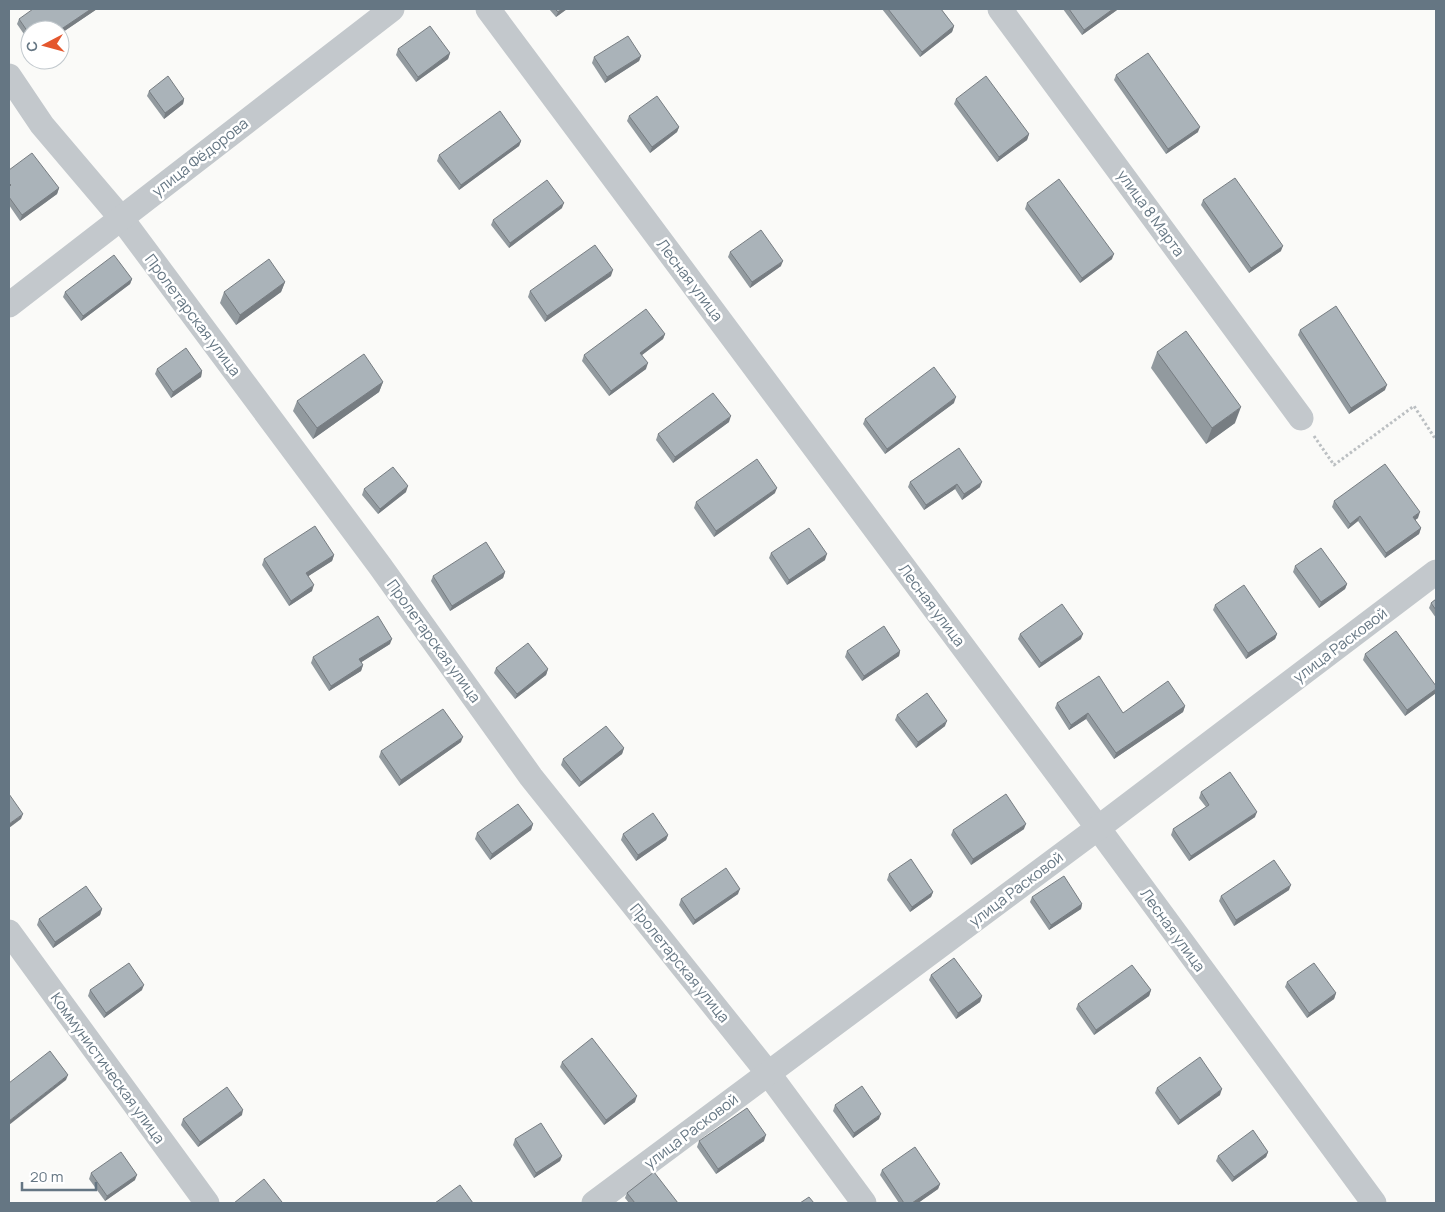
<svg xmlns="http://www.w3.org/2000/svg" width="1445" height="1212" font-family="Manrope,sans-serif">
  <style>
    .lines { fill: none; stroke-linecap: round; stroke-linejoin: round }
    .path { stroke: #bbbfc2; stroke-width: 3; stroke-dasharray: 2.5 2.5; stroke-linecap: butt }
    .minor { stroke: #c3c8cc; stroke-width: 25 }
    .wall { fill: #929a9f }
    .shaded-wall { fill: #777d82 }
    .building { fill: #aab3b9; stroke: #777d82 }
    .labels { text-anchor: middle; dominant-baseline: central; stroke-width: 5; stroke-linejoin: round; paint-order: stroke }
    .street-label { font-size: 15px; fill: #657683; stroke: #fff }
  </style>
  <rect width="100%" height="100%" fill="#fafaf8"/>
  <g class="lines">
    <!-- path -->
    <path class="path" d="M1314 436 1334 465 1414 406 1436 440"/>
    <!-- minor -->
    <g class="minor">
      <path d="M488 9 1098 828 1374 1203"/>
      <path d="M1000 9 1301 418"/>
      <path d="M9 76 42 125 121 218 380 566 531 777 768 1073 864 1203"/>
      <path d="M9 305 392 9"/>
      <path d="M9 932 207 1203"/>
      <path d="M594 1203 1098 828 1436 572"/>
    </g>
  </g>
  <!-- wall -->
  <g class="wall">
    <path d="M97 9 60 34V30H30V43L17 24 19 19Z"/>
    <path d="M549 9H567L556 17Z"/>
    <path d="M882 9H941L954 26 952 32 920 57Z"/>
    <path d="M1063 9H1117V10L1082 35Z"/>
    <path d="M398 49 450 53 448 59 416 82 396 55Z"/>
    <path d="M641 56 639 61 605 83 592 63 594 57Z"/>
    <path d="M1116 75 1198 132 1166 154 1114 80Z"/>
    <path d="M149 91 184 99 183 104 164 119 147 96Z"/>
    <path d="M956 99 1029 134 1027 140 997 162 954 104Z"/>
    <path d="M629 116 679 127 677 132 650 153 627 121Z"/>
    <path d="M521 141 519 146 459 190 437 161 439 155Z"/>
    <path d="M9 170 59 188 57 194 20 221 9 205Z"/>
    <path d="M1203 200 1281 251 1249 273 1201 205Z"/>
    <path d="M1027 203 1112 259 1080 283 1025 209Z"/>
    <path d="M562 208 509 248 491 225 493 220Z"/>
    <path d="M730 252 781 266 750 288 728 257Z"/>
    <path d="M611 276 545 322 528 297 530 291Z"/>
    <path d="M132 279 130 284 81 321 63 297 65 292Z"/>
    <path d="M285 282 281 292 236 325 220 303 224 292Z"/>
    <path d="M1300 330 1385 390 1349 414 1298 335Z"/>
    <path d="M665 334 663 339 642 355 646 369 609 396 582 361 584 355Z"/>
    <path d="M1157 352 1235 423 1206 444 1151 368Z"/>
    <path d="M157 369 202 371 201 377 171 398 155 374Z"/>
    <path d="M383 382 379 392 313 439 293 411 297 401Z"/>
    <path d="M954 403 885 454 863 424 865 419Z"/>
    <path d="M729 422 673 463 656 440 658 434Z"/>
    <path d="M959 448 980 487 962 500 955 489 924 510 908 487 910 482Z"/>
    <path d="M364 489 406 492 378 514 362 495Z"/>
    <path d="M775 493 714 537 694 508 696 502Z"/>
    <path d="M1334 501 1418 518 1415 520 1421 528 1419 534 1385 558 1358 521 1348 529 1332 507Z"/>
    <path d="M771 553 825 560 787 585 769 558Z"/>
    <path d="M334 555 332 561 308 576 312 591 289 606 262 565 264 559Z"/>
    <path d="M1295 566 1347 584 1345 589 1319 608 1293 572Z"/>
    <path d="M505 572 503 578 450 611 431 581 433 576Z"/>
    <path d="M1436 599V618L1429 608 1431 603Z"/>
    <path d="M1215 605 1277 634 1275 639 1246 659 1213 610Z"/>
    <path d="M1020 634 1081 639 1039 668 1018 639Z"/>
    <path d="M390 644 361 662 363 665 361 671 329 691 311 663 313 657Z"/>
    <path d="M847 651H900L899 656 862 681 845 657Z"/>
    <path d="M1365 654 1436 686V693L1405 716 1363 660Z"/>
    <path d="M496 668 548 669 546 675 515 699 494 673Z"/>
    <path d="M1057 703 1123 713 1185 706 1183 712 1114 759 1086 719 1069 730 1055 708Z"/>
    <path d="M897 715 945 726 916 748 895 720Z"/>
    <path d="M461 742 399 786 379 757 381 751Z"/>
    <path d="M624 748 622 754 579 787 561 765 563 759Z"/>
    <path d="M1201 792 1255 817 1189 861 1171 835 1173 829 1206 807 1199 798Z"/>
    <path d="M533 824 531 830 490 860 475 839 477 833Z"/>
    <path d="M1024 829 971 865 951 835 953 830Z"/>
    <path d="M623 834 668 835 666 840 636 861 621 840Z"/>
    <path d="M889 874 933 892 931 897 910 912 887 880Z"/>
    <path d="M1289 890 1234 926 1219 901 1221 896Z"/>
    <path d="M738 894 693 925 679 905 681 899Z"/>
    <path d="M1032 897 1082 904 1081 909 1049 930 1030 902Z"/>
    <path d="M102 909 100 915 53 948 37 925 39 919Z"/>
    <path d="M931 975 982 996 980 1002 956 1019 929 980Z"/>
    <path d="M1287 982 1336 993 1334 999 1307 1018 1285 987Z"/>
    <path d="M90 990H142L104 1018 88 996Z"/>
    <path d="M1151 990 1149 996 1094 1035 1076 1009 1078 1004Z"/>
    <path d="M562 1062 635 1102 604 1125 560 1067Z"/>
    <path d="M1157 1088 1220 1095 1178 1125 1155 1093Z"/>
    <path d="M835 1105 879 1119 853 1138 833 1111Z"/>
    <path d="M242 1115 198 1147 181 1125 183 1119Z"/>
    <path d="M515 1139 562 1156 560 1161 534 1178 513 1145Z"/>
    <path d="M699 1141H764L716 1174 697 1147Z"/>
    <path d="M1268 1152 1266 1157 1232 1182 1216 1161 1218 1156Z"/>
    <path d="M882 1170 940 1184 938 1189 918 1203H899L880 1175Z"/>
    <path d="M91 1173 135 1180 105 1201 89 1179Z"/>
    <path d="M627 1193 678 1203H629L625 1198Z"/>
  </g>
  <!-- shaded-wall -->
  <g class="shaded-wall">
    <path d="M91 9H97L60 34V30Z"/>
    <path d="M562 9H567L556 17 558 12Z"/>
    <path d="M1113 9H1117V10L1082 35 1084 30Z"/>
    <path d="M954 26 952 32 920 57 922 52Z"/>
    <path d="M450 53 448 59 416 82 418 77Z"/>
    <path d="M641 56 639 61 605 83 607 77Z"/>
    <path d="M184 99 183 104 164 119 165 113Z"/>
    <path d="M679 127 677 132 650 153 652 147Z"/>
    <path d="M1200 127 1198 132 1166 154 1168 149Z"/>
    <path d="M1029 134 1027 140 997 162 999 157Z"/>
    <path d="M521 141 519 146 459 190 461 185Z"/>
    <path d="M59 188 57 194 20 221 22 215Z"/>
    <path d="M564 203 562 208 509 248 510 243Z"/>
    <path d="M1283 246 1281 251 1249 273 1251 268Z"/>
    <path d="M1114 254 1112 259 1080 283 1082 278Z"/>
    <path d="M783 261 781 266 750 288 752 282Z"/>
    <path d="M613 270 611 276 545 322 547 316Z"/>
    <path d="M132 279 130 284 81 321 83 316Z"/>
    <path d="M285 282 281 292 236 325 240 315Z"/>
    <path d="M665 334 663 339 638 358 640 353Z"/>
    <path d="M648 363 646 369 609 396 611 391Z"/>
    <path d="M202 371 201 377 171 398 173 392Z"/>
    <path d="M383 382 379 392 313 439 317 428Z"/>
    <path d="M1387 385 1385 390 1349 414 1351 408Z"/>
    <path d="M956 397 954 403 885 454 887 449Z"/>
    <path d="M1241 407 1235 423 1206 444 1212 428Z"/>
    <path d="M731 416 729 422 673 463 675 457Z"/>
    <path d="M982 482 980 487 962 500 964 494Z"/>
    <path d="M957 484 955 489 924 510 926 505Z"/>
    <path d="M408 486 406 492 378 514 380 509Z"/>
    <path d="M777 488 775 493 714 537 716 531Z"/>
    <path d="M1420 512 1418 518 1411 523 1413 517Z"/>
    <path d="M1360 516 1358 521 1348 529 1350 524Z"/>
    <path d="M1421 528 1419 534 1385 558 1386 553Z"/>
    <path d="M827 554 825 560 787 585 789 580Z"/>
    <path d="M334 555 332 561 304 579 306 573Z"/>
    <path d="M505 572 503 578 450 611 452 606Z"/>
    <path d="M1347 584 1345 589 1319 608 1321 602Z"/>
    <path d="M314 585 312 591 289 606 291 601Z"/>
    <path d="M1083 634 1081 639 1039 668 1041 663Z"/>
    <path d="M1277 634 1275 639 1246 659 1248 653Z"/>
    <path d="M392 639 390 644 357 665 359 659Z"/>
    <path d="M900 651 899 656 862 681 864 676Z"/>
    <path d="M363 665 361 671 329 691 331 686Z"/>
    <path d="M548 669 546 675 515 699 517 694Z"/>
    <path d="M1436 689V693L1405 716 1407 710Z"/>
    <path d="M1185 706 1183 712 1114 759 1116 753Z"/>
    <path d="M1088 713 1086 719 1069 730 1071 725Z"/>
    <path d="M947 721 945 726 916 748 918 742Z"/>
    <path d="M463 737 461 742 399 786 401 780Z"/>
    <path d="M624 748 622 754 579 787 581 782Z"/>
    <path d="M1257 812 1255 817 1189 861 1191 856Z"/>
    <path d="M23 814 21 819 9 828V824Z"/>
    <path d="M533 824 531 830 490 860 492 854Z"/>
    <path d="M1026 824 1024 829 971 865 973 859Z"/>
    <path d="M668 835 666 840 636 861 638 855Z"/>
    <path d="M1291 885 1289 890 1234 926 1236 920Z"/>
    <path d="M740 889 738 894 693 925 695 920Z"/>
    <path d="M933 892 931 897 910 912 912 907Z"/>
    <path d="M1082 904 1081 909 1049 930 1051 925Z"/>
    <path d="M102 909 100 915 53 948 55 942Z"/>
    <path d="M144 985 142 990 104 1018 106 1013Z"/>
    <path d="M1151 990 1149 996 1094 1035 1096 1030Z"/>
    <path d="M1336 993 1334 999 1307 1018 1309 1013Z"/>
    <path d="M982 996 980 1002 956 1019 958 1013Z"/>
    <path d="M68 1075 66 1080 9 1125V1121Z"/>
    <path d="M1222 1089 1220 1095 1178 1125 1180 1120Z"/>
    <path d="M637 1096 635 1102 604 1125 606 1120Z"/>
    <path d="M243 1110 242 1115 198 1147 200 1142Z"/>
    <path d="M881 1114 879 1119 853 1138 854 1133Z"/>
    <path d="M766 1135 764 1141 716 1174 718 1169Z"/>
    <path d="M1268 1152 1266 1157 1232 1182 1234 1177Z"/>
    <path d="M562 1156 560 1161 534 1178 536 1173Z"/>
    <path d="M137 1175 135 1180 105 1201 107 1196Z"/>
    <path d="M940 1184 938 1189 918 1203H912Z"/>
  </g>
  <!-- building -->
  <g class="building">
    <path d="M33 9H91L60 30H30V35L19 19Z"/>
    <path d="M555 9H562L558 12Z"/>
    <path d="M888 9H941L954 26 922 52Z"/>
    <path d="M1069 9H1113L1084 30Z"/>
    <path d="M430 26 450 53 418 77 398 49Z"/>
    <path d="M628 36 641 56 607 77 594 57Z"/>
    <path d="M1148 53 1200 127 1168 149 1116 75Z"/>
    <path d="M168 76 184 99 165 113 149 91Z"/>
    <path d="M986 76 1029 134 999 157 956 99Z"/>
    <path d="M657 96 679 127 652 147 629 116Z"/>
    <path d="M500 111 521 141 461 185 439 155Z"/>
    <path d="M32 153 59 188 22 215 9 197V187L11 185 9 183V170Z"/>
    <path d="M1235 178 1283 246 1251 268 1203 200Z"/>
    <path d="M1059 179 1114 254 1082 278 1027 203Z"/>
    <path d="M547 180 564 203 510 243 493 220Z"/>
    <path d="M761 230 783 261 752 282 730 252Z"/>
    <path d="M595 245 613 270 547 316 530 291Z"/>
    <path d="M114 255 132 279 83 316 65 292Z"/>
    <path d="M269 259 285 282 240 315 224 292Z"/>
    <path d="M1336 306 1387 385 1351 408 1300 330Z"/>
    <path d="M646 309 665 334 640 353 648 363 611 391 584 355Z"/>
    <path d="M1186 331 1241 407 1212 428 1157 352Z"/>
    <path d="M186 348 202 371 173 392 157 369Z"/>
    <path d="M364 354 383 382 317 428 297 401Z"/>
    <path d="M934 367 956 397 887 449 865 419Z"/>
    <path d="M713 393 731 416 675 457 658 434Z"/>
    <path d="M959 448 982 482 964 494 957 484 926 505 910 482Z"/>
    <path d="M757 459 777 488 716 531 696 502Z"/>
    <path d="M1385 464 1420 512 1413 517 1421 528 1386 553 1360 516 1350 524 1334 501Z"/>
    <path d="M393 467 408 486 380 509 364 489Z"/>
    <path d="M315 526 334 555 306 573 314 585 291 601 264 559Z"/>
    <path d="M809 528 827 554 789 580 771 553Z"/>
    <path d="M486 542 505 572 452 606 433 576Z"/>
    <path d="M1321 548 1347 584 1321 602 1295 566Z"/>
    <path d="M1244 585 1277 634 1248 653 1215 605Z"/>
    <path d="M1436 599V610L1431 603Z"/>
    <path d="M1062 604 1083 634 1041 663 1020 634Z"/>
    <path d="M378 616 392 639 359 659 363 665 331 686 313 657Z"/>
    <path d="M884 626 900 651 864 676 847 651Z"/>
    <path d="M1396 631 1436 686V689L1407 710 1365 654Z"/>
    <path d="M528 643 548 669 517 694 496 668Z"/>
    <path d="M1099 676 1123 713 1168 681 1185 706 1116 753 1088 713 1071 725 1057 703Z"/>
    <path d="M927 693 947 721 918 742 897 715Z"/>
    <path d="M443 709 463 737 401 780 381 751Z"/>
    <path d="M606 726 624 748 581 782 563 759Z"/>
    <path d="M1230 772 1257 812 1191 856 1173 829 1209 805 1201 792Z"/>
    <path d="M9 794 23 814 9 824Z"/>
    <path d="M1006 794 1026 824 973 859 953 830Z"/>
    <path d="M518 804 533 824 492 854 477 833Z"/>
    <path d="M653 813 668 835 638 855 623 834Z"/>
    <path d="M911 859 933 892 912 907 889 874Z"/>
    <path d="M1274 860 1291 885 1236 920 1221 896Z"/>
    <path d="M726 868 740 889 695 920 681 899Z"/>
    <path d="M1064 876 1082 904 1051 925 1032 897Z"/>
    <path d="M86 886 102 909 55 942 39 919Z"/>
    <path d="M954 958 982 996 958 1013 931 975Z"/>
    <path d="M129 963 144 985 106 1013 90 990Z"/>
    <path d="M1314 963 1336 993 1309 1013 1287 982Z"/>
    <path d="M1132 965 1151 990 1096 1030 1078 1004Z"/>
    <path d="M592 1038 637 1096 606 1120 562 1062Z"/>
    <path d="M50 1051 68 1075 9 1121V1083Z"/>
    <path d="M1200 1057 1222 1089 1180 1120 1157 1088Z"/>
    <path d="M862 1086 881 1114 854 1133 835 1105Z"/>
    <path d="M227 1087 243 1110 200 1142 183 1119Z"/>
    <path d="M747 1108 766 1135 718 1169 699 1141Z"/>
    <path d="M541 1123 562 1156 536 1173 515 1139Z"/>
    <path d="M1253 1130 1268 1152 1234 1177 1218 1156Z"/>
    <path d="M915 1147 940 1184 912 1203H904L882 1170Z"/>
    <path d="M121 1152 137 1175 107 1196 91 1173Z"/>
    <path d="M654 1172 678 1203H635L627 1193Z"/>
    <path d="M264 1179 282 1202 280 1203H234Z"/>
    <path d="M460 1185 473 1203H435Z"/>
    <path d="M809 1197 814 1203H800Z"/>
  </g>
  <g class="labels">
    <!-- street labels -->
    <g class="street-label">
      <text transform="translate(200 157) rotate(-38)">улица Фёдорова</text>
      <text transform="translate(1151 213) rotate(54)">улица 8 Марта</text>
      <text transform="translate(690 280) rotate(53)">Лесная улица</text>
      <text transform="translate(193 315) rotate(53)">Пролетарская улица</text>
      <text transform="translate(932 605) rotate(53)">Лесная улица</text>
      <text transform="translate(434 641) rotate(54)">Пролетарская улица</text>
      <text transform="translate(1340 645) rotate(-37)">улица Расковой</text>
      <text transform="translate(1016 889) rotate(-37)">улица Расковой</text>
      <text transform="translate(1173 930) rotate(54)">Лесная улица</text>
      <text transform="translate(680 963) rotate(51)">Пролетарская улица</text>
      <text transform="translate(108 1068) rotate(54)">Коммунистическая улица</text>
      <text transform="translate(691 1131) rotate(-37)">улица Расковой</text>
    </g>
  </g>
  <!-- border -->
  <rect width="1445" height="1212" fill="none" stroke="#657683" stroke-width="20"/>
  <!-- north arrow -->
  <g transform="translate(45 45) rotate(264)"><circle r="24" fill="#ffffff" stroke="#c1c8cd"/>
  <path d="M0-4L9 19L0 12L-9 19Z" fill="#e4572e"/>
  <text y="-8" font-size="14" font-weight="bold" text-anchor="middle" fill="#657683">С</text>
  </g>
  <!-- scale -->
  <path d="M22 1182v8h74v-8" fill="none" stroke="#657683" stroke-width="2.5"/>
  <text x="30" y="1182" font-size="15" fill="#657683" stroke="#ffffff" stroke-width="4" paint-order="stroke">20 m</text>
</svg>
